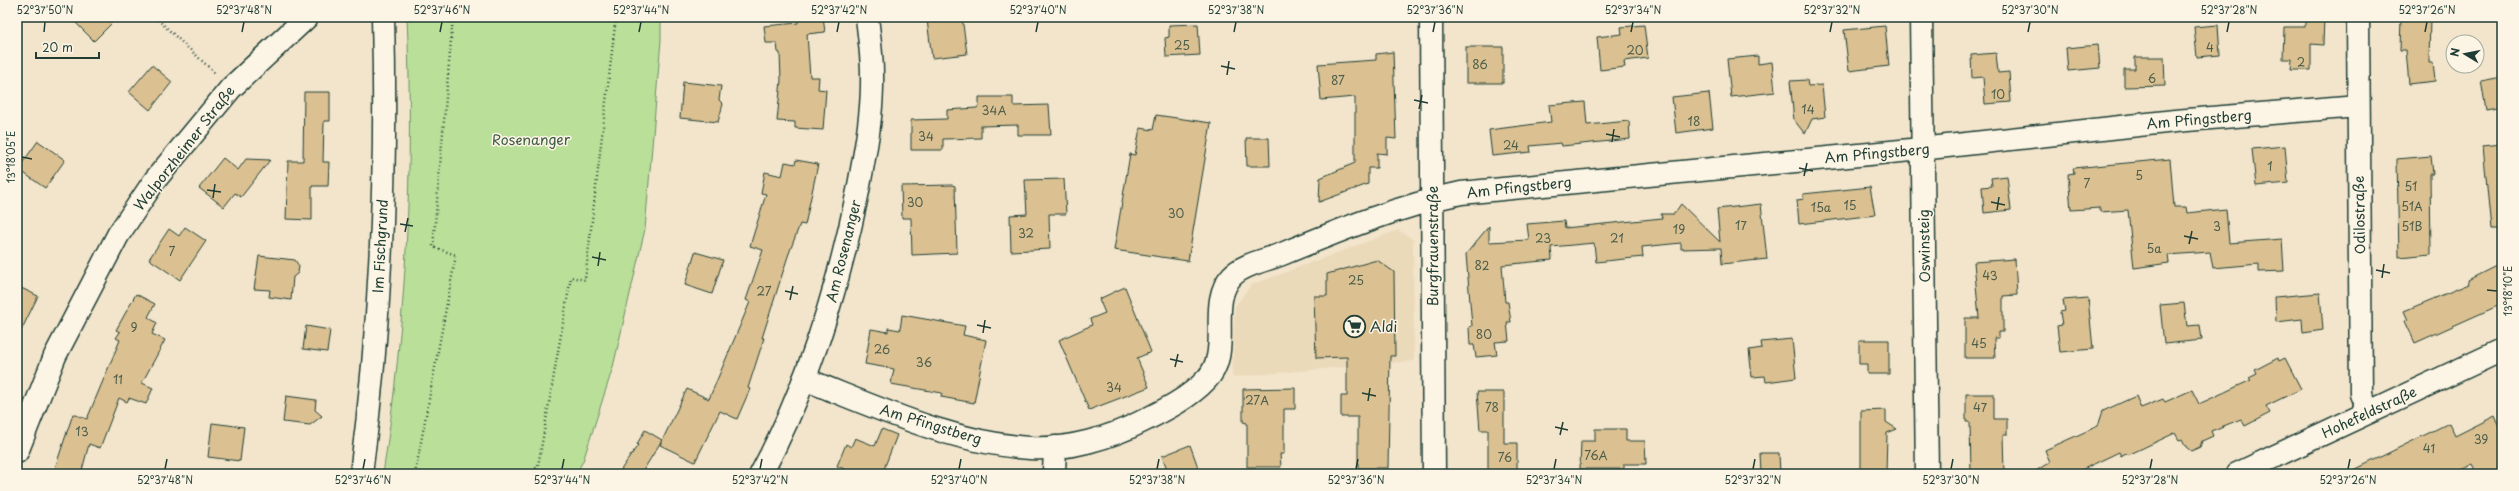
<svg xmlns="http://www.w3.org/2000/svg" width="2519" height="491" font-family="'Playpen Sans',sans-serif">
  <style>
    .built { fill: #ebdaba }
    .green { fill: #badf99; stroke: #6c8e66 }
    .building { fill: #dbc191; stroke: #1f3d34 }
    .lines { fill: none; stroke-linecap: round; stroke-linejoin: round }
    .minor-casing { stroke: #1f3d34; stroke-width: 25 }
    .path { stroke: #1f3d34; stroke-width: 2.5; stroke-dasharray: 1 3; stroke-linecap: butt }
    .minor { stroke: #fcf5e5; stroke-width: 22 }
    .ticks { fill: none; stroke: #1f3d34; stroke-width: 1.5 }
    .labels { text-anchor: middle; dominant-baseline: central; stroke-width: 3; stroke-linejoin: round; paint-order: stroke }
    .number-label { font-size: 12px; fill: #4e5e4b }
    .street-label { font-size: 14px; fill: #1f3d34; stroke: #fcf5e5 }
    .park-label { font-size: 14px; fill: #3e5d48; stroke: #fcf5e5 }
    .poi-label { font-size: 14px; fill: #1f3d34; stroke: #fcf5e5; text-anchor: start }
    .neatline { fill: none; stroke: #1f3d34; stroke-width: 1.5 }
    .ticks-label { font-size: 10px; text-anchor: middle; fill: #1f3d34 }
  </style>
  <rect width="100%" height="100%" fill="#f2e5cc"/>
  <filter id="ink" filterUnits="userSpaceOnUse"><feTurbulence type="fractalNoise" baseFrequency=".025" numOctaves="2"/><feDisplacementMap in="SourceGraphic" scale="8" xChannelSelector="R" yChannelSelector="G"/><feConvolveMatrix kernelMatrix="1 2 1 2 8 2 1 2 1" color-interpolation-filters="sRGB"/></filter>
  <g filter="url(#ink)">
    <!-- built -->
    <path class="built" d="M1398 230 1413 239 1414 361 1232 377 1235 306 1251 285Z"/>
    <!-- green -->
    <path class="green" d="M407 17H661V40L645 229 613 367 583 461 576 474H383C406 324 414 169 407 17Z"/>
    <!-- building -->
    <g class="building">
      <path d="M70 17H118L94 41Z"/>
      <path d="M798 17H823L825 32 807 34 810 77H819L818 89 826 90 823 130 795 128V122L777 121 781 80 780 53 778 52 777 43H766L764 26 798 23Z"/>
      <path d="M962 17 967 54 932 58 927 20Z"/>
      <path d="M2305 17H2324L2323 45 2311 44V70H2291L2292 59H2283L2284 27H2305Z"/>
      <path d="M2401 17H2430L2429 63H2433L2435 81 2409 84 2406 50H2400Z"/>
      <path d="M1198 24 1200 55 1166 57 1165 38 1169 37V25Z"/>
      <path d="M1644 25 1648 58 1624 61 1625 67 1600 70 1597 37 1622 34 1621 27Z"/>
      <path d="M2218 25 2220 55 2197 57 2194 27Z"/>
      <path d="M1885 26 1889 66 1849 71 1844 30Z"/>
      <path d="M2098 45 2100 68 2068 71 2066 48Z"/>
      <rect x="1466" y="47" width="37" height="36"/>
      <path d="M1393 52 1396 139 1387 138V154L1377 153V168H1368V184L1319 202 1320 178 1355 163V97L1321 100 1318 64 1376 60V54Z"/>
      <path d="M1996 53 1998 73 2009 72 2011 102 1985 104 1983 77 1972 78 1971 55Z"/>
      <path d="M1758 56V64L1772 62 1775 92 1731 97 1727 59Z"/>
      <path d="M2135 57H2164L2165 86 2124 87V69H2135Z"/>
      <path d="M152 65 172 82 150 110 129 92Z"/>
      <path d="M2502 77V106L2486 109 2481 81Z"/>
      <path d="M1807 80 1808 86 1822 85 1825 117 1812 119 1805 134 1794 120 1790 81Z"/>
      <path d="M683 82 721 86 719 100 723 104 718 122 680 118Z"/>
      <path d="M304 92H330V121H324L323 162H329L328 186H312V220L286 219 288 161H303Z"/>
      <path d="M1709 93 1713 128 1676 133 1672 97Z"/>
      <path d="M979 97H1013V106L1049 105 1051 135H1018V125L981 126V138L943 139V150H911V120L947 119V110L977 108 979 105Z"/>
      <path d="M1585 102 1587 125 1629 121 1630 139 1562 146 1561 143 1530 146 1531 152 1492 156 1489 130 1551 122 1549 105Z"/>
      <path d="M1156 115 1211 123 1188 261 1114 250 1130 154 1135 155 1140 128 1153 130Z"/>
      <path d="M1246 138H1269L1270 166H1247Z"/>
      <path d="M38 141 65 160 45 188 18 169Z"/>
      <path d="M2502 144V229H2491L2483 146Z"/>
      <path d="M2285 146 2288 183 2256 186 2252 149Z"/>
      <path d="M2431 156 2433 174H2430L2431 254 2399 257 2397 159Z"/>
      <path d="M223 158 238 170 246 159 270 160 241 197 235 193 224 207 199 188Z"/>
      <path d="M2170 159 2174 207H2186L2187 213 2226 209 2229 243 2282 239 2284 271 2259 272V264L2213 268 2210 252 2168 255 2169 263 2134 268 2128 210 2100 212V208L2071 210 2068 175 2074 174 2073 168Z"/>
      <path d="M796 160 818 164 805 225 800 224 788 256 762 338H764L748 388 750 389 737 419 720 411 695 462 660 445 687 389 709 399 750 302 746 300 763 250 750 246 766 194 761 193 765 172 782 176 785 162 795 164Z"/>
      <path d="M2007 176 2011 210 1984 213 1982 187 1992 186 1991 178Z"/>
      <path d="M1064 179 1066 214H1049L1050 249 1011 251 1010 215 1027 214 1025 180Z"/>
      <path d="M952 185 955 186 957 253 912 255 911 218H902L901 186Z"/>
      <path d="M1870 187 1875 215 1799 224 1797 200 1804 199 1803 194Z"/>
      <path d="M1681 204 1720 242 1717 209 1761 204 1767 259 1722 264 1721 248 1681 249V243L1642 247 1643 257 1596 262 1594 243 1551 247 1552 260 1502 265 1505 302H1508L1511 322H1507L1509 341 1495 342 1497 355 1476 357 1474 345H1470L1469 327 1472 326 1466 254 1489 226V242L1529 240 1527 224 1564 221 1565 228 1662 218 1661 214H1674Z"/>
      <path d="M185 227 206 241 180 280 149 259 169 229 179 236Z"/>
      <path d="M695 252 723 260 712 294 685 285Z"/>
      <path d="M259 256 295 260 299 266 298 273 293 277 291 300 269 297 270 290 254 289Z"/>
      <path d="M2015 259 2017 295 2003 296V332H1999V338H1994L1995 358H1965V318H1979L1974 262Z"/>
      <path d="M1377 260 1394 272 1395 356H1390L1388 468H1358V417H1341V396H1347V357L1316 358 1314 296H1327V274Z"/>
      <path d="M2502 263V304L2415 343 2405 321 2408 320 2404 311 2469 284 2468 280Z"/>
      <path d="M17 286 38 296 17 339Z"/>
      <path d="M1125 287 1151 352 1137 358 1149 387 1089 410 1059 340 1092 325 1090 319 1105 313 1099 299Z"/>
      <path d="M2320 293 2323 330 2303 333 2302 319 2276 322 2275 297Z"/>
      <path d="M136 294 155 304 148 317 157 323 152 334 165 340 142 383 153 388 146 404 129 398 127 402 119 398 100 448 89 444 81 474H53L73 414 87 419 120 340 116 338 120 332 116 330Z"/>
      <path d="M2088 298 2093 349 2060 352 2057 326 2062 325 2060 312 2065 311 2063 300Z"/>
      <path d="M2184 303 2187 326 2200 325 2202 340 2164 344 2160 305Z"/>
      <path d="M902 315 965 326 963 335 986 340 974 403 941 397 942 393 891 384 894 369 865 364 871 329 888 332V328L900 330Z"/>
      <path d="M306 326 330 330 327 352 303 349Z"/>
      <path d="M1792 339 1796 378 1766 382 1765 376 1752 377 1749 350 1762 348 1761 342Z"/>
      <path d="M1859 340H1889V374H1867V364H1859Z"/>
      <path d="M2278 358 2279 361 2285 358 2301 389 2266 406 2270 413 2245 426 2241 419 2211 431 2213 436 2202 441 2200 447 2191 451 2186 447 2182 439 2179 440 2175 433 2128 455 2126 453 2121 456 2119 452 2073 474H2031L2050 462 2045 450 2098 426 2103 411 2136 396 2141 408 2163 399 2165 402 2192 390 2199 404 2251 380 2249 378 2257 374 2255 370Z"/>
      <path d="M1295 388V409H1284V454H1280L1281 467H1247V423L1243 422V389Z"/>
      <path d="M1477 392H1504V443H1517V471H1488V430H1480Z"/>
      <path d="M1966 394H1994V419H2007V435H2003L2004 474H1971L1970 422H1966Z"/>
      <path d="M286 396 316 400 315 410 322 416 310 425 283 422Z"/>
      <path d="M1886 410V422L1897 429 1887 433 1886 474H1861V411Z"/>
      <path d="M2495 416 2502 432V474H2477L2472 464 2452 474H2346L2449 423 2455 436Z"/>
      <path d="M212 423 244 427 240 461 208 457Z"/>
      <path d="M882 429 897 435 882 474H857L837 466 846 444 851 447 855 438 875 446Z"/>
      <path d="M1595 429H1626V441H1645L1646 464H1624V469H1580L1581 441H1595Z"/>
      <path d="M645 430 662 440 641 474H618L638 445 637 444Z"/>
      <path d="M1190 445 1198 467 1196 468 1198 474H1169L1162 456Z"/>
      <path d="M1760 453H1779L1780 474H1761Z"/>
    </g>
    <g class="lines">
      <defs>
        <g id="minor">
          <path d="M1431 17 1434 474"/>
          <path d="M1921 17 1927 474"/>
          <path d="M2358 17 2361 394 2368 412"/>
          <path d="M804 379C876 407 952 443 1030 448 1068 450 1110 438 1143 421 1165 410 1189 398 1206 380 1234 352 1206 304 1232 276 1243 264 1267 260 1282 254 1340 230 1399 206 1461 193L1911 150 2175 121 2358 106"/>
          <path d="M17 452 55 356 118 235 155 180 231 88 307 17"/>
          <path d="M361 474C381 323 387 169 383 17"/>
          <path d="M761 474C808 386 838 289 858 191 865 153 873 114 872 74 872 55 869 36 867 17"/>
          <path d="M1054 474 1055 447"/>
          <path d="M2237 474 2502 350"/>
        </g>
      </defs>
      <!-- minor casing -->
      <use href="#minor" class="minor-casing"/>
      <!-- path -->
      <g class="path">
        <path d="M155 17 216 74"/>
        <path d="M415 474 456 255 433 247 453 17"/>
        <path d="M530 474 538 466 571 277 585 280 616 17"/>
      </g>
      <!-- minor -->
      <use href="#minor" class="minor"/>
    </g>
  </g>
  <!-- ticks -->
  <path class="ticks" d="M44 32 45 22M242 32 244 22M440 32 442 22M639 32 641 22M837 32 839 22M1036 32 1038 22M1234 32 1236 22M1433 32 1435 22M1631 32 1633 22M1830 32 1832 22M2028 32 2030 22M2227 32 2229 22M2425 32 2427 22M1221 66 1235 69M1227 75 1229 61M1414 100 1428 103M1419 109 1422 95M1606 134 1620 137M1612 142 1614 129M22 157 32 159M1799 168 1813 171M1804 176 1807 163M207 190 221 192M213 198 215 184M1991 202 2005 205M1997 210 1999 197M400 224 413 226M405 232 408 218M2184 236 2198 239M2189 244 2192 231M592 257 606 260M598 266 600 252M2376 270 2390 273M2382 278 2384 264M2487 290 2497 291M785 291 798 294M790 300 793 286M977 325 991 328M983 333 985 320M1170 359 1183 362M1175 367 1178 354M1362 393 1376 396M1368 401 1370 388M1555 427 1568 430M1560 435 1563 422M165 469 167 459M363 469 365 459M562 469 564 459M760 469 762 459M959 469 961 459M1157 469 1159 459M1356 469 1358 459M1554 469 1556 459M1753 469 1755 459M1951 469 1953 459M2150 469 2152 459M2348 469 2350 459"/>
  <!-- icons -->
  <defs>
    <symbol id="supermarket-ring" viewBox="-11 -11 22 22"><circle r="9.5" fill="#fcf5e5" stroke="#1f3d34" stroke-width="1.5"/><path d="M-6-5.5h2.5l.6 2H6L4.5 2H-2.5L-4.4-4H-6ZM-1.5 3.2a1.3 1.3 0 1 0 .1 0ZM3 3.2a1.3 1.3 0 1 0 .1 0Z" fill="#1f3d34"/></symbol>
  </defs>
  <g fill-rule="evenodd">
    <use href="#supermarket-ring" x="1342" y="314" width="25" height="25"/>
  </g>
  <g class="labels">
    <!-- number labels -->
    <g class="number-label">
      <text x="1182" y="45">25</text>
      <text x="2210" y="47">4</text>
      <text x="1635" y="50">20</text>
      <text x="2301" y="62">2</text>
      <text x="1480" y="64">86</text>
      <text x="2152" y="78">6</text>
      <text x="1338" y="80">87</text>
      <text x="1998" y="94">10</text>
      <text x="1808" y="109">14</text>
      <text x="994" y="110">34A</text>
      <text x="1694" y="121">18</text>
      <text x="926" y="136">34</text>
      <text x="1511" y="145">24</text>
      <text x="2270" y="166">1</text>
      <text x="2139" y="175">5</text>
      <text x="2087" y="183">7</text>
      <text x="2411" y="186">51</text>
      <text x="915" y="202">30</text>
      <text x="1850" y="205">15</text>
      <text x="2412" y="206">51A</text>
      <text x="1821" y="207">15a</text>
      <text x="1176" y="213">30</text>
      <text x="1741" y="225">17</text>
      <text x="2217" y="226">3</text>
      <text x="2412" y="226">51B</text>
      <text x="1679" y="229">19</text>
      <text x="1026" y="233">32</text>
      <text x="1543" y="238">23</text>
      <text x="1617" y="238">21</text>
      <text x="2154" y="248">5a</text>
      <text x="172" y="251">7</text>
      <text x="1482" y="265">82</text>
      <text x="1990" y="275">43</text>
      <text x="1356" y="280">25</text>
      <text x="764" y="291">27</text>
      <text x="134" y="327">9</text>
      <text x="1484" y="334">80</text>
      <text x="1979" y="343">45</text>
      <text x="882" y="349">26</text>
      <text x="924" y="362">36</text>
      <text x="118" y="379">11</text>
      <text x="1114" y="387">34</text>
      <text x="1257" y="400">27A</text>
      <text x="1492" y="407">78</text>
      <text x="1980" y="407">47</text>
      <text x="82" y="431">13</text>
      <text x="2481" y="439">39</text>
      <text x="2429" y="448">41</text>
      <text x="1596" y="455">76A</text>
      <text x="1505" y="457">76</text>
    </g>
    <!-- street labels -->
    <g class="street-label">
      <text transform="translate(2199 119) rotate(-5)">Am Pfingstberg</text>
      <text transform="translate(184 148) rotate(-52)">Walporzheimer Straße</text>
      <text transform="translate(1877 153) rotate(-5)">Am Pfingstberg</text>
      <text transform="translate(1519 187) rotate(-6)">Am Pfingstberg</text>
      <text transform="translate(2359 215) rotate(-91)">Odilostraße</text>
      <text transform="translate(380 246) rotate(-87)">Im Fischgrund</text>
      <text transform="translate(1432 246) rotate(-90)">Burgfrauenstraße</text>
      <text transform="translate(1924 246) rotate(-91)">Oswinsteig</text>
      <text transform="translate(843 251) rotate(-76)">Am Rosenanger</text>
      <text transform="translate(2369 412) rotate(-25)">Hohefeldstraße</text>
      <text transform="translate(931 424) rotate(17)">Am Pfingstberg</text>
    </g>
    <!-- park labels -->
    <g class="park-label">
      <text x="531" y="139">Rosenanger</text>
    </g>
    <!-- poi labels -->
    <g class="poi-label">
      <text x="1370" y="326">Aldi</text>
    </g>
  </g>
  <!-- margin -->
  <rect width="2519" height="491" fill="none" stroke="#fcf5e5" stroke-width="44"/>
  <!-- north arrow -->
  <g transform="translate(2465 54) rotate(280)"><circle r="19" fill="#fcf5e5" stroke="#a4ab9e"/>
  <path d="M0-3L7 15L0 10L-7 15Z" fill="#1f3d34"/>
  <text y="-6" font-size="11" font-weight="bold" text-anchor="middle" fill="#1f3d34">N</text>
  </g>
  <!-- scale -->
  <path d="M36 52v6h63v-6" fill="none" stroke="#1f3d34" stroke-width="2"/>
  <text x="42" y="52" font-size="12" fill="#1f3d34" stroke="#fcf5e5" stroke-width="3" paint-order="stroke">20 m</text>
  <rect x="22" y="22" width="2475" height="447" class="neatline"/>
  <g class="ticks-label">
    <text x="45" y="14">52°37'50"N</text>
    <text x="244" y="14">52°37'48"N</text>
    <text x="442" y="14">52°37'46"N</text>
    <text x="641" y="14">52°37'44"N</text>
    <text x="839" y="14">52°37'42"N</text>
    <text x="1038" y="14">52°37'40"N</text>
    <text x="1236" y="14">52°37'38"N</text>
    <text x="1435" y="14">52°37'36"N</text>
    <text x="1633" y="14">52°37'34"N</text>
    <text x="1832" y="14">52°37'32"N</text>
    <text x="2030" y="14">52°37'30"N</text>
    <text x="2229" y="14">52°37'28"N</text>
    <text x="2427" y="14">52°37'26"N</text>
    <text transform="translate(11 157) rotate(-90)" y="4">13°18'05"E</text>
    <text transform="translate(2508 291) rotate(-90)" y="4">13°18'10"E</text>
    <text x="165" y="484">52°37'48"N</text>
    <text x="363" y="484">52°37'46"N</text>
    <text x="562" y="484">52°37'44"N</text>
    <text x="760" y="484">52°37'42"N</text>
    <text x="959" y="484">52°37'40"N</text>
    <text x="1157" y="484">52°37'38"N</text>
    <text x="1356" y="484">52°37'36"N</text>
    <text x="1554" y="484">52°37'34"N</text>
    <text x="1753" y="484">52°37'32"N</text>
    <text x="1951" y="484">52°37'30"N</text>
    <text x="2150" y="484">52°37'28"N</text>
    <text x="2348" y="484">52°37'26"N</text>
  </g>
</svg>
